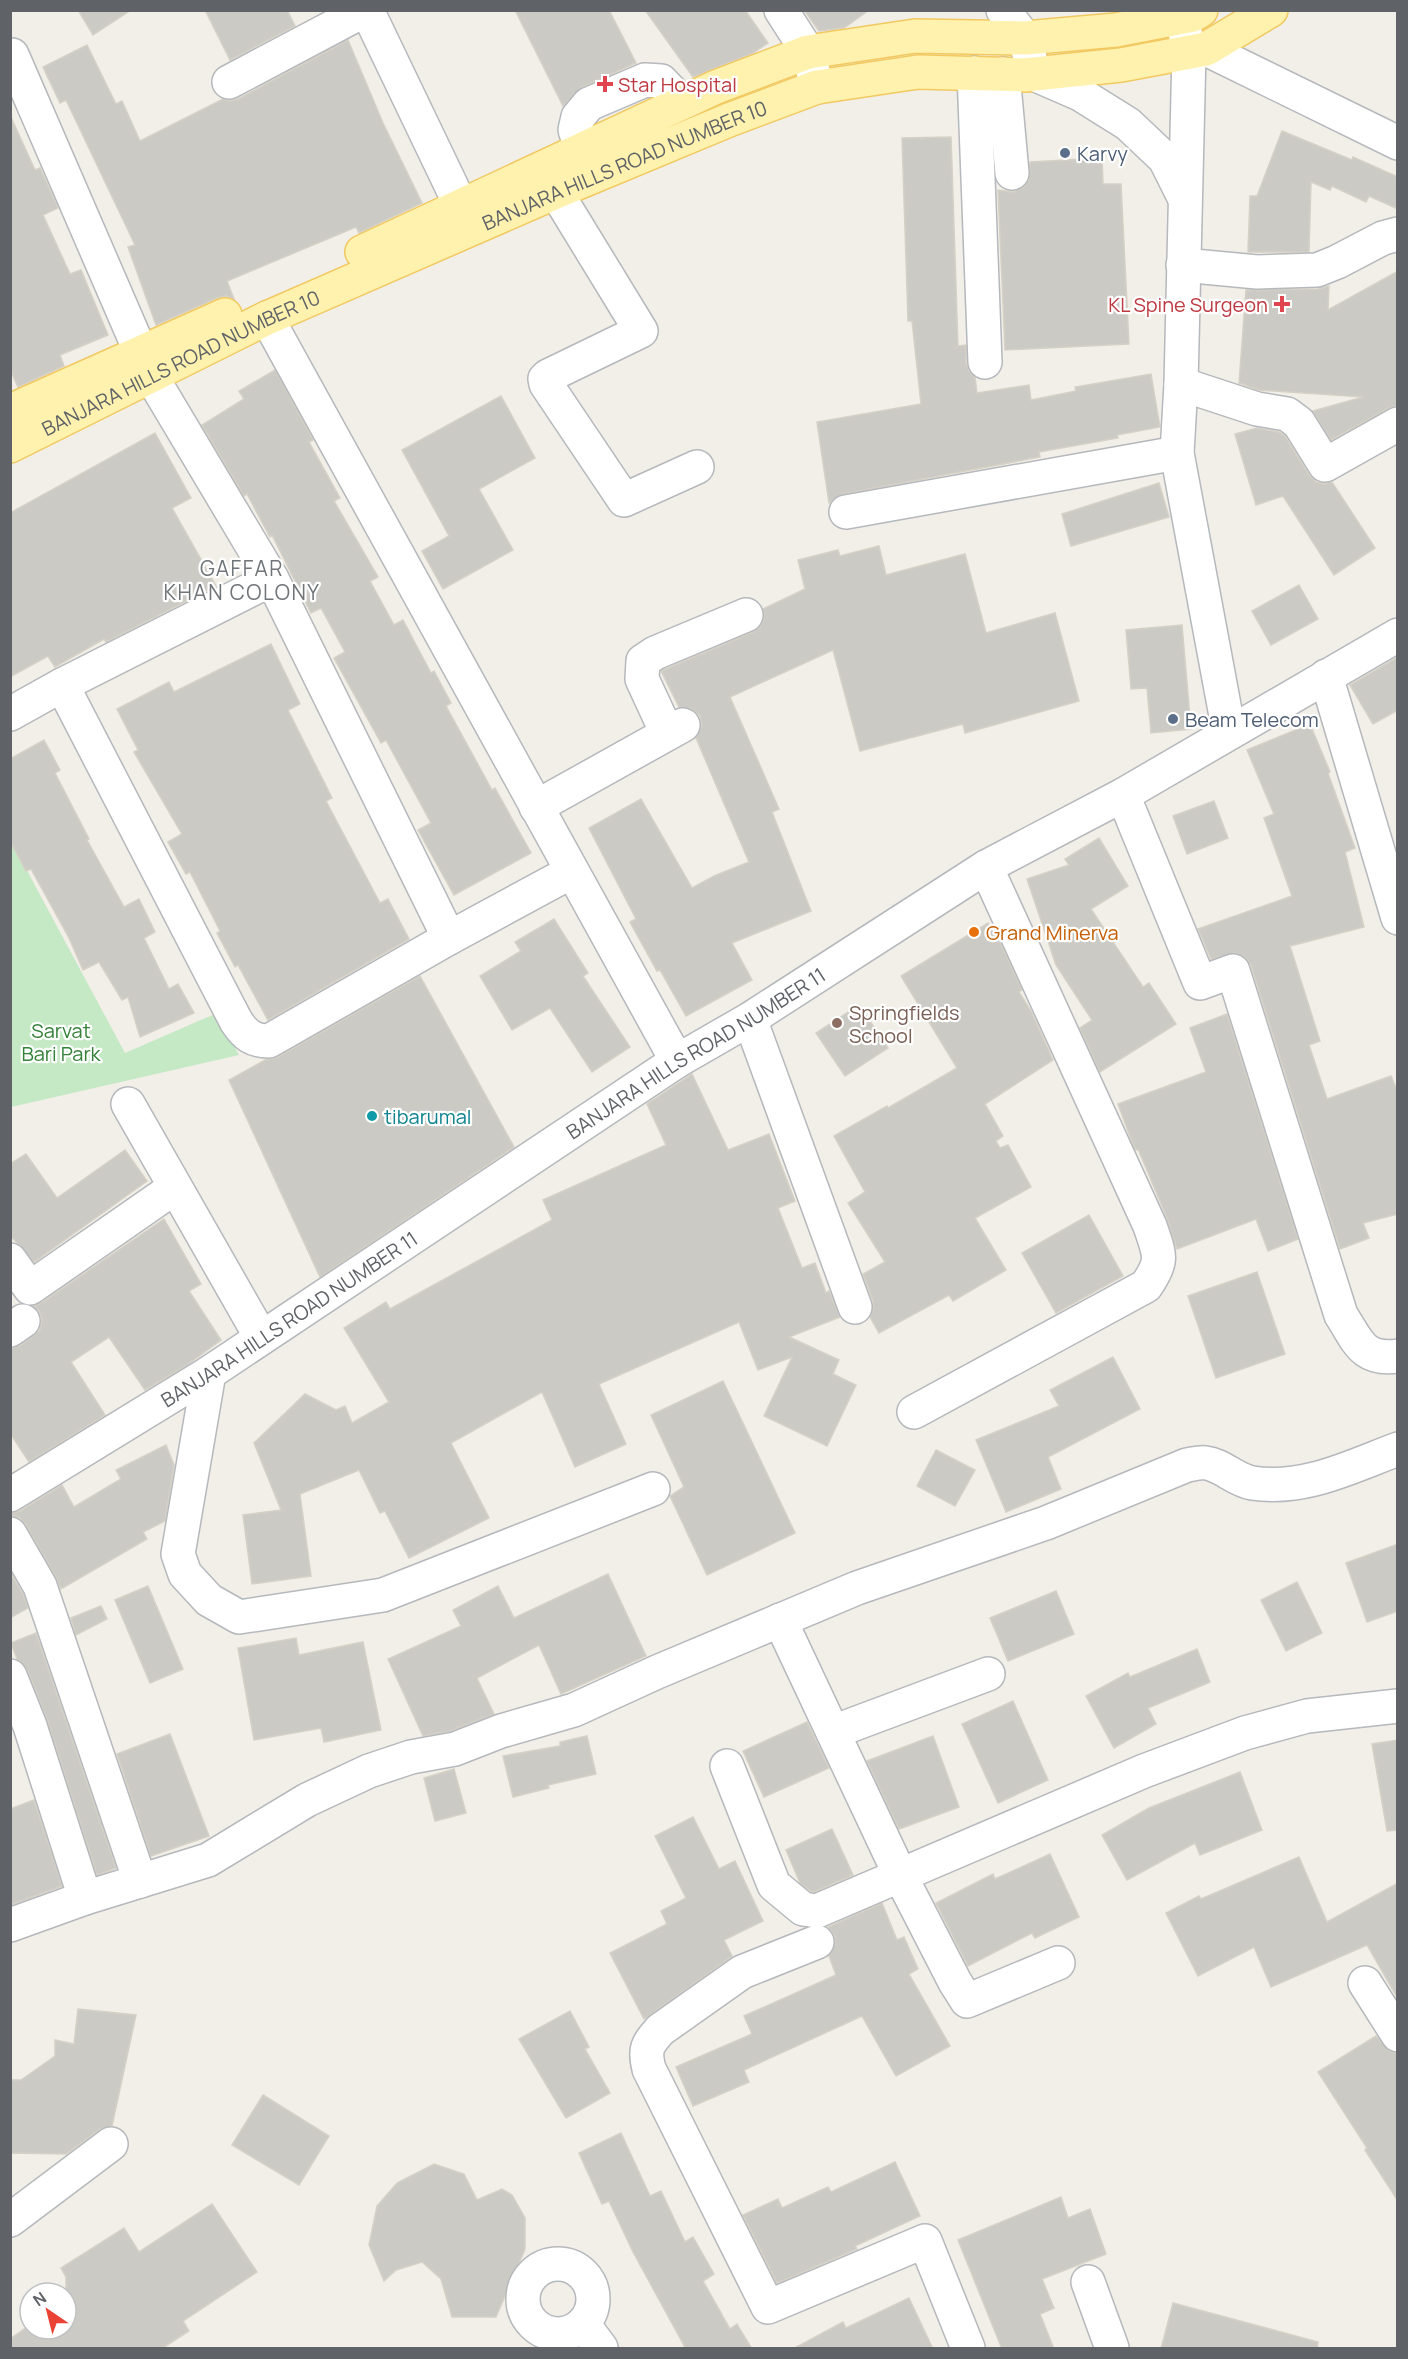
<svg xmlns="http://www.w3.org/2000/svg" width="1408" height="2359" font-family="Manrope,sans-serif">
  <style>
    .green { fill: #c5e8c5 }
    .building { fill: #cccac5; stroke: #d6d1c6; stroke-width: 1.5 }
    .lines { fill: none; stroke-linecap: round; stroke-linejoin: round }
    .minor-casing { stroke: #b5b8bc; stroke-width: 36 }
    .major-casing { stroke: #f2c960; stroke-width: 36 }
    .minor { stroke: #fff; stroke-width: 33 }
    .major { stroke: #fff2af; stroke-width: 33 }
    .health-dot { fill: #e0444e; stroke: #fff; stroke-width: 2 }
    .service-dot { fill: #5c6f8a; stroke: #fff; stroke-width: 2 }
    .food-dot { fill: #e8710a; stroke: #fff; stroke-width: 2 }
    .education-dot { fill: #8d6e63; stroke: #fff; stroke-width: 2 }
    .culture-dot { fill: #0f9aa8; stroke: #fff; stroke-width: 2 }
    .labels { text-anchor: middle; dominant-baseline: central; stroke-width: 4.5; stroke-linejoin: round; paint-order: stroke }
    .health-label { font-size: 20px; fill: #be3a42; stroke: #fff; text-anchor: start }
    .service-label { font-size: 20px; fill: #4e5e75; stroke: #fff; text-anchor: start }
    .street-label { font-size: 20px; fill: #5f6368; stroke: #fff }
    .food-label { font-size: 20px; fill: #c56008; stroke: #fff; text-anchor: start }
    .education-label { font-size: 20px; fill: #785e54; stroke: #fff; text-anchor: start }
    .park-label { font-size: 20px; fill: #348238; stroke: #fff }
    .culture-label { font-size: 20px; fill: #0d838f; stroke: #fff; text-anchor: start }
    .neighbourhood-label { font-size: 21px; letter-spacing: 1.5px; fill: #70757a; stroke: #fff }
  </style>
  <rect width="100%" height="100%" fill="#f1efe8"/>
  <!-- green -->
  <path class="green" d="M10 839 125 1053 217 1013 239 1055 11 1107Z"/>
  <!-- building -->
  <g class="building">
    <path d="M78 10H131L93 35Z"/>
    <path d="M205 10H287L295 26 230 60Z"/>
    <path d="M515 10H609L636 63 582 87 563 106Z"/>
    <path d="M645 10H745L768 43 753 53 693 77Z"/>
    <path d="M804 10H869L844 28 819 31Z"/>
    <path d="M348 40 383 123 422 203 359 233 356 227 227 281 234 299 226 296 217 298 156 325 128 247 135 245 66 100 60 103 43 67 87 45 116 104 122 101 140 141 223 99 229 101 238 99Z"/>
    <path d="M10 115 35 170 40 168 58 208 43 215 70 274 81 270 108 335 60 355 64 366 18 387 10 369Z"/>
    <path d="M1282 131 1352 160 1353 157 1398 177V209L1369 196 1366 202 1332 186 1330 190 1311 182 1309 252H1248L1250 196H1257Z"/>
    <path d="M951 137 958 346 966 345V363L969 371 975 377 977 393 1029 385 1031 400 1076 391 1075 387 1151 374 1160 427 1117 435 1118 438 1039 452 1040 457 843 494 829 503 817 422 921 404 912 321H908L902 138Z"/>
    <path d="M1102 158 1103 184H1121L1129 344 1005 350 998 190 1013 192 1023 188 1029 180 1030 162Z"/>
    <path d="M1398 271V405L1389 408 1331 440 1313 411 1363 397 1259 390 1239 383 1246 290 1318 289 1329 286 1328 310Z"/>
    <path d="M275 370 313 440 309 442 340 498 334 501 378 577 370 581 394 625 403 620 431 673 434 671 451 703 446 706 492 790 495 788 531 853 454 895 418 830 431 823 386 740 381 743 334 658 345 652 321 608 311 613 272 535 270 537 247 494 244 496 202 425 244 399 239 391Z"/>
    <path d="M501 396 535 458 479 489 513 550 443 589 422 551 449 536 402 450Z"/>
    <path d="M1257 428 1279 432 1285 436 1309 475 1316 482 1324 484 1332 482 1375 548 1334 575 1283 496 1256 505 1235 434Z"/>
    <path d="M155 433 191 498 172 508 216 586 106 642 104 639 55 667 48 656 10 677V513Z"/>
    <path d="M1159 483 1169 517 1071 546 1062 514Z"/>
    <path d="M879 546 886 575 965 554 986 633 1055 613 1079 701 965 733 963 724 860 751 833 650 730 697 779 809 772 812 811 911 732 943 752 980 686 1016 660 970 657 971 630 922 636 919 589 828 641 799 692 888 714 876 749 862 696 738 702 726 700 716 692 709 679 707 661 671 753 632 760 627 764 618 763 609 805 589 798 560 838 550 840 556Z"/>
    <path d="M1299 585 1318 619 1271 645 1252 611Z"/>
    <path d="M1182 625 1191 729 1151 733 1147 688 1131 689 1126 630Z"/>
    <path d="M271 644 300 704 288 710 332 798 326 801 380 903 388 899 409 939 268 1020 238 965 235 967 217 933 220 931 190 872 186 874 168 842 182 834 134 752 138 750 117 709 169 682 174 692Z"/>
    <path d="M1398 657V710L1373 724 1350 685Z"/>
    <path d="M1310 724 1330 772 1328 773 1355 848 1345 852 1364 927 1290 946 1320 1041 1309 1045 1327 1099 1391 1076 1398 1093V1214L1363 1223 1369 1238 1340 1249 1251 965 1245 957 1236 953 1211 959 1198 929 1292 896 1264 818 1274 814 1247 750Z"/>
    <path d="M44 740 60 770 55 773 89 839 87 840 124 907 139 899 155 932 144 938 169 989 178 984 194 1013 140 1037 128 997 122 1000 99 962 83 970 69 938 31 869 26 871 10 841V759Z"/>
    <path d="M1214 801 1228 838 1187 854 1173 816Z"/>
    <path d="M1099 838 1128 886 1091 909 1143 987 1149 983 1176 1024 1100 1072 1080 1028 1092 1020 1056 965 1027 879 1069 865 1065 859Z"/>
    <path d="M554 919 588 973 583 976 630 1047 592 1072 550 1008 512 1030 480 976 521 951 515 942Z"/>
    <path d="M988 923 1001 944 1022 990 1019 992 1031 1011 1053 1060 985 1104 1003 1136 996 1141 1000 1148 1008 1145 1031 1187 975 1218 1006 1270 953 1301 949 1295 879 1333 870 1317 873 1310V1301L863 1274 885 1262 848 1203 865 1192 834 1136 887 1106 888 1108 957 1068 901 976Z"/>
    <path d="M420 976 514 1147 320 1277 229 1080 265 1060 278 1057Z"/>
    <path d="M859 1005 888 1048 845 1076 816 1033Z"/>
    <path d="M1227 1014 1298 1239 1268 1251 1256 1219 1177 1249 1167 1218 1138 1149 1136 1150 1133 1145 1118 1104 1206 1072 1190 1028Z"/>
    <path d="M692 1074 728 1150 769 1134 795 1201 778 1208 802 1268 815 1263 826 1293 829 1291 840 1317 789 1337 839 1360 833 1374 856 1385 827 1446 764 1416 792 1357 758 1370 739 1322 599 1384 626 1444 575 1467 542 1392 451 1443 489 1518 409 1558 385 1511 380 1513 359 1470 300 1494 311 1576 252 1584 243 1515 281 1510 254 1443 305 1394 336 1410 345 1406 352 1423 389 1402 344 1328 386 1302 390 1309 552 1220 543 1200 666 1145 647 1104Z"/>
    <path d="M125 1150 147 1181 34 1262 10 1235V1164L26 1154 57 1198Z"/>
    <path d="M1089 1215 1123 1276 1056 1313 1022 1253Z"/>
    <path d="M164 1219 201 1284 189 1291 221 1340 184 1367 145 1390 109 1337 71 1362 105 1415 29 1462 10 1433V1349L21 1345 40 1330 42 1319 39 1311 34 1306 41 1303Z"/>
    <path d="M1257 1272 1285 1354 1216 1378 1188 1296Z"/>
    <path d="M1113 1357 1140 1409 1048 1457 1061 1489 1006 1512 976 1440 1059 1406 1050 1390Z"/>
    <path d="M723 1381 795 1533 707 1575 670 1496 684 1487 651 1415Z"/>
    <path d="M166 1445 174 1465 165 1521 143 1532 147 1539 61 1589 56 1577 26 1525 20 1518 10 1514 20 1511 62 1485 74 1507 121 1479 116 1470Z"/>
    <path d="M936 1450 975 1470 955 1506 917 1486Z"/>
    <path d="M1398 1544V1611L1367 1622 1346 1563Z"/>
    <path d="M10 1572 23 1594 28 1608 10 1618Z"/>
    <path d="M608 1574 646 1656 561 1694 539 1645 477 1678 494 1714 450 1731 423 1736 388 1659 461 1626 453 1610 498 1586 514 1618Z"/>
    <path d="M1297 1582 1322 1633 1286 1651 1261 1600Z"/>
    <path d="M148 1586 183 1669 150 1683 115 1600Z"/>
    <path d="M1056 1591 1074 1634 1008 1661 990 1618Z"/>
    <path d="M101 1606 107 1619 76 1635 71 1618Z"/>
    <path d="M36 1633 116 1868 97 1875 47 1719 27 1669 17 1659 11 1643Z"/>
    <path d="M296 1638 299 1655 363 1642 381 1730 324 1742 321 1728 254 1740 238 1648Z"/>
    <path d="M1197 1649 1210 1682 1148 1708 1156 1724 1114 1748 1086 1696 1128 1673 1130 1677Z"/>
    <path d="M1013 1701 1048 1780 998 1803 962 1724Z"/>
    <path d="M807 1722 829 1768 764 1797 743 1751Z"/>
    <path d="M170 1734 209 1836 151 1856 117 1754Z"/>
    <path d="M587 1736 596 1774 548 1785 549 1788 513 1797 503 1756 560 1746V1742Z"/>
    <path d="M933 1736 959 1807 899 1829 867 1761Z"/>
    <path d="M1398 1740V1830L1387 1831 1372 1744Z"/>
    <path d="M454 1769 466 1813 435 1821 424 1778Z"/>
    <path d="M1240 1772 1262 1830 1200 1855 1195 1843 1127 1880 1102 1835 1149 1808Z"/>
    <path d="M34 1800 62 1886 10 1905V1809Z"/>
    <path d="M693 1817 719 1869 735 1861 763 1921 724 1940 732 1956 644 2019 610 1953 667 1924 661 1911 686 1898 655 1836Z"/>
    <path d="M832 1829 853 1875 814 1892 811 1891 800 1883 786 1850Z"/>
    <path d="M1050 1854 1079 1917 1035 1938 1032 1933 968 1966 936 1903 993 1874 995 1879Z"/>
    <path d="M1299 1857 1327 1922 1398 1883V1999L1367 1945 1271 1987 1254 1947 1198 1976 1166 1913 1199 1896 1201 1899Z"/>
    <path d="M882 1903 897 1940 904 1937 918 1969 909 1974 950 2046 896 2076 862 2016 744 2070 749 2082 693 2106 676 2067 752 2034 744 2016 836 1975 829 1956 835 1945V1936L828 1927Z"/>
    <path d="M78 2009 136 2015 112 2126 100 2129 66 2154 10 2153V2080H21L55 2056V2040L74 2044Z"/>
    <path d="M570 2011 589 2047 585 2049 610 2093 566 2118 519 2039Z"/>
    <path d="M1376 2036 1389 2051 1398 2054V2201L1365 2150 1367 2148 1318 2072Z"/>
    <path d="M263 2095 329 2136 299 2185 232 2145Z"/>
    <path d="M621 2133 650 2196 661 2191 685 2242 693 2237 714 2274 703 2281 730 2329 737 2324 752 2349H686L633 2252 609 2201 602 2204 579 2153Z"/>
    <path d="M895 2162 920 2216 855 2246 857 2249 777 2283 743 2215 778 2199 782 2208 828 2187 831 2192Z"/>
    <path d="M434 2164 464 2174 477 2200 502 2189 512 2195 525 2218V2249L496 2317H452L441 2279 422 2262 396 2270 384 2281 369 2245 377 2206 397 2183Z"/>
    <path d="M1061 2197 1068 2218 1090 2209 1106 2254 1042 2279 1054 2308 1040 2314 1054 2349H1002L958 2240Z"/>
    <path d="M212 2204 257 2272 183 2321 189 2331 161 2349H10V2339L30 2325V2329H66V2277L61 2268 124 2228 139 2252Z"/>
    <path d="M909 2298 933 2349H793L843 2322 846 2328Z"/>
    <path d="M1173 2303 1318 2342 1317 2349H1161Z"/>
  </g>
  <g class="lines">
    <defs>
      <g id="minor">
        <path d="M367 10 461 206"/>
        <path d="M781 10 808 52 817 87"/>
        <path d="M1003 10 1025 38 1034 74 1080 94 1128 124 1165 159 1184 197"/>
        <path d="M1182 17 1189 52 1181 384 1177 453 1229 732"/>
        <path d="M1206 49 1398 143"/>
        <path d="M12 55 151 376 272 579 449 938"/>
        <path d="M974 73 985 362"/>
        <path d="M1003 74 1012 173"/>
        <path d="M229 82 365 10"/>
        <path d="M582 149 575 130 578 117 589 104 645 80 661 81 681 102"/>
        <path d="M556 192 641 331 548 376 545 379 546 384 624 500 697 467"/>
        <path d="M1183 265 1257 272 1317 270 1337 262 1383 238 1398 234"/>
        <path d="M267 318 677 1061"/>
        <path d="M1181 384 1257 409 1287 414 1299 423 1325 465 1398 424"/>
        <path d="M846 512 1177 453"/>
        <path d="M1326 676 1398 918"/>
        <path d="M62 685 236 1021C245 1035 253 1041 269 1041L449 938 571 872"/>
        <path d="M10 714 62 685 272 579"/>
        <path d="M667 733 642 679 643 661 655 653 746 615"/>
        <path d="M1123 795 1200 983 1233 971 1341 1315C1358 1341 1362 1361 1398 1356"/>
        <path d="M536 807 683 725"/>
        <path d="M750 1019 855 1307"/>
        <path d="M128 1104 261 1337"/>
        <path d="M10 1260 30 1288 174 1188"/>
        <path d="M10 1330 23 1321"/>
        <path d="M209 1373 178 1554 185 1574 209 1600 239 1617 383 1595 653 1489"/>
        <path d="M914 1412 1146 1286C1164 1260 1160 1256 1150 1226L986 867"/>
        <path id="s1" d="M10 1495 209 1373 677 1061 750 1019 986 867 1123 795 1398 635"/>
        <path d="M10 1534 40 1586 45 1601 140 1881"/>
        <path d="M780 1620 901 1877 955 1982 967 2001 1058 1963"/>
        <path d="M10 1676 30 1726 85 1898"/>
        <path d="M833 1732 988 1674"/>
        <path d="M727 1766 774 1885 803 1909 817 1911 1144 1771 1245 1733 1307 1716 1398 1706"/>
        <path d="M10 1925 85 1898 208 1860 307 1800 369 1771 411 1757 455 1749 501 1731 574 1710 657 1672 857 1588 1046 1523 1187 1465C1193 1464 1200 1462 1206 1463 1222 1465 1235 1480 1252 1483 1304 1491 1350 1467 1398 1449"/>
        <path d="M817 1942 742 1972 660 2030C647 2045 644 2049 649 2069L768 2307 925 2241 968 2348"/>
        <path d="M1365 1983 1398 2035"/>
        <path d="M10 2220 111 2144"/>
        <circle cx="558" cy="2299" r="35"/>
        <path d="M1088 2282 1112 2348"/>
        <path d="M583 2324 601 2348"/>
      </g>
      <g id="major">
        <path d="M362 252 716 87 808 52 915 36 1025 38 1116 30 1193 15 1201 10"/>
        <path d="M10 411 225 315"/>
        <path id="s2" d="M10 446 267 318 556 192 729 120 817 87 918 72 1025 75 1121 65 1206 49 1271 10"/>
      </g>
    </defs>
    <!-- minor casing -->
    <use href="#minor" class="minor-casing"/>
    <!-- major casing -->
    <use href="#major" class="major-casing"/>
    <!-- minor -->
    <use href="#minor" class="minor"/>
    <!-- major -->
    <use href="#major" class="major"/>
  </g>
  <!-- markers -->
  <g class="health-dot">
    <path d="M602 75h6v6h6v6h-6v6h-6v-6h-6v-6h6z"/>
    <path d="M1279 295h6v6h6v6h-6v6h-6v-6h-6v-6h6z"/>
  </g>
  <g class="service-dot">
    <circle cx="1065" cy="153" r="6"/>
    <circle cx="1173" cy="719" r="6"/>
  </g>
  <circle class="food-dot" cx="974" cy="932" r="6"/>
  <circle class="education-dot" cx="837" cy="1023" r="6"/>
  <circle class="culture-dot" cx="372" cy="1116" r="6"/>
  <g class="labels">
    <!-- health labels -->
    <g class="health-label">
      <text x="618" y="84">Star Hospital</text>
      <text x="1268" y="304" text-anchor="end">KL Spine Surgeon</text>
    </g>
    <!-- service labels -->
    <g class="service-label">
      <text x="1077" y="153">Karvy</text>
      <text x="1185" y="719">Beam Telecom</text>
    </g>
    <!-- street labels -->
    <g class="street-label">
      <text stroke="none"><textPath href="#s2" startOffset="676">BANJARA HILLS ROAD NUMBER 10</textPath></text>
      <text stroke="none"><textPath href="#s2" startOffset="190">BANJARA HILLS ROAD NUMBER 10</textPath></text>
      <text stroke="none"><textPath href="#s1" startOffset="816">BANJARA HILLS ROAD NUMBER 11</textPath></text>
      <text stroke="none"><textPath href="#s1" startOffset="330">BANJARA HILLS ROAD NUMBER 11</textPath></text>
    </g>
    <!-- food labels -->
    <g class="food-label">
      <text x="986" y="932">Grand Minerva</text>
    </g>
    <!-- education labels -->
    <g class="education-label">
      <text x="849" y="1012">Springfields<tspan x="849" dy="23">School</tspan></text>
    </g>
    <!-- park labels -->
    <g class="park-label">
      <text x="61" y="1030">Sarvat<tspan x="61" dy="23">Bari Park</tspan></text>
    </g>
    <!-- culture labels -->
    <g class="culture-label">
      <text x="384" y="1116">tibarumal</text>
    </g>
    <!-- neighbourhood labels -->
    <g class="neighbourhood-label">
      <text x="242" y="568">GAFFAR<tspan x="242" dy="24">KHAN COLONY</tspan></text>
    </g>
  </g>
  <!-- border -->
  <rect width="1408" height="2359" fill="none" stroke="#5f6368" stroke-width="24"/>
  <!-- north arrow -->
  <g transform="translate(48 2311) rotate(325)"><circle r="28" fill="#ffffff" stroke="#bfc1c3" stroke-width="1.5"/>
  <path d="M0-4.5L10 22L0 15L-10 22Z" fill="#ea4335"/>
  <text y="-9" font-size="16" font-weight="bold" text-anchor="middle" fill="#5f6368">N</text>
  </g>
</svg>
